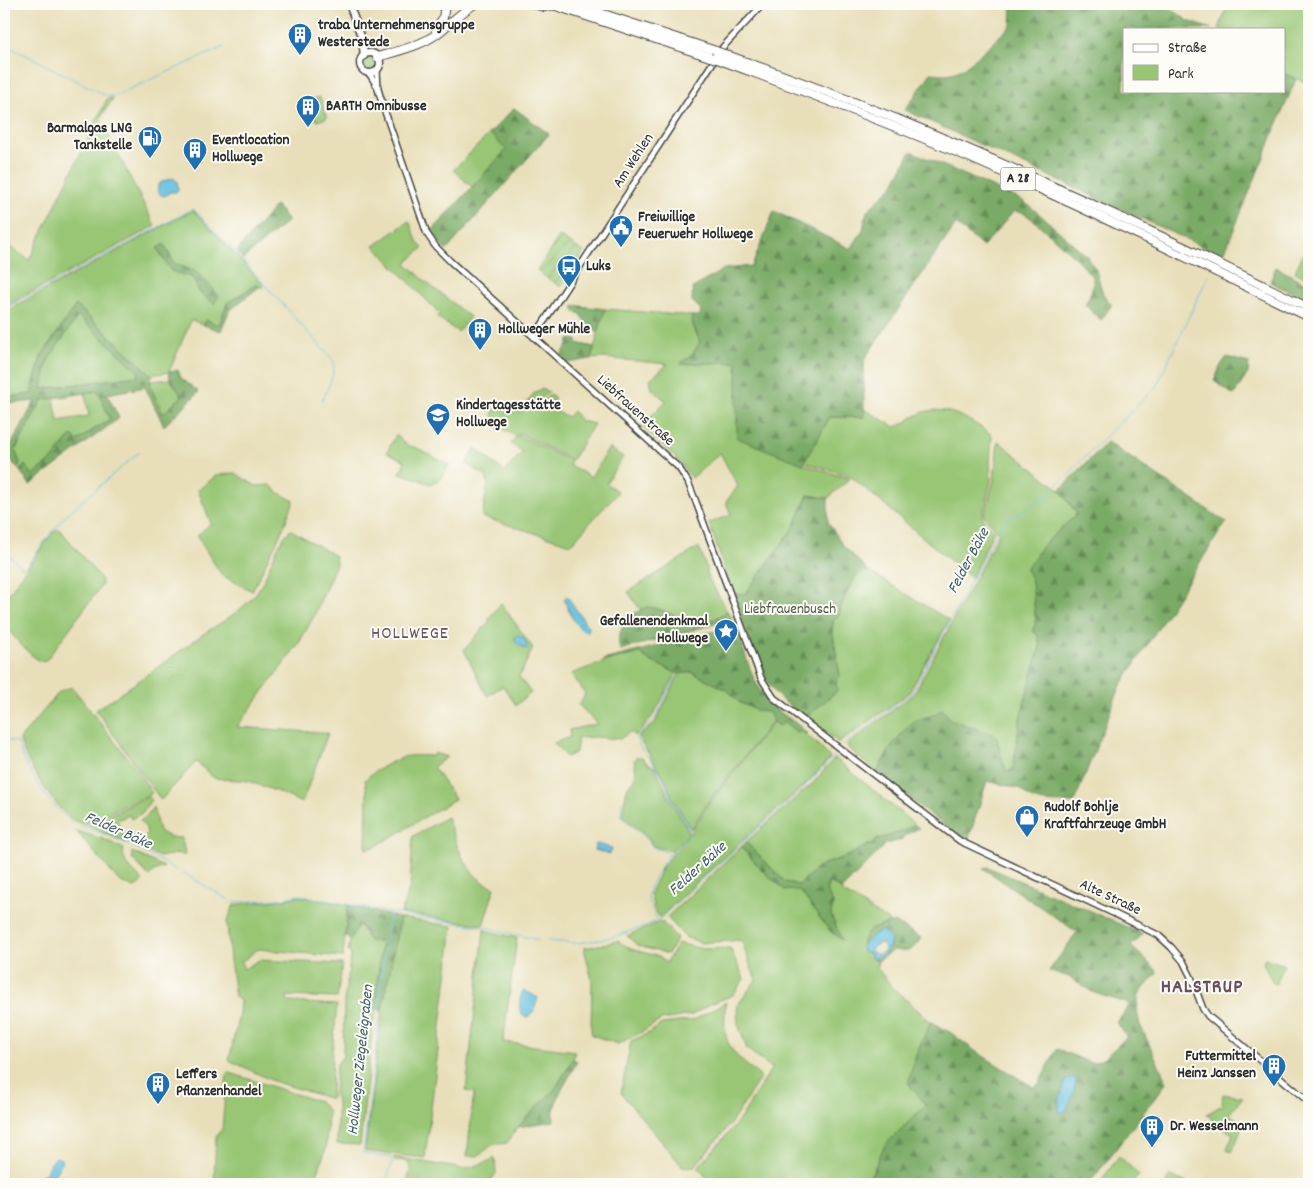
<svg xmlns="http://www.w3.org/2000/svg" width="1313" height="1188" font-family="Dekko,sans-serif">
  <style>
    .green { fill: #98c674; stroke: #627850; fill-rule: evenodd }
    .forest { fill: url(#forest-firs); stroke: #526b48; fill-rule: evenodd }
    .garden { fill: url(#garden-furrows); stroke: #627850 }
    .water { fill: #60bede; stroke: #467484; fill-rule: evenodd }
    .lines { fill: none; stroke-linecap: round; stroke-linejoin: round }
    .stream { stroke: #60bede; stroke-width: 1 }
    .minor-casing { stroke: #474640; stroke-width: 8 }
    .major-casing { stroke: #474640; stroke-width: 9 }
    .highway-casing { stroke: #474640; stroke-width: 10 }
    .minor { stroke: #fff; stroke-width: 5 }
    .major { stroke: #fff; stroke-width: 6 }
    .highway { stroke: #fff; stroke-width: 8 }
    .highway-bridge-casing { stroke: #474640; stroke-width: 10; stroke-linecap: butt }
    .highway-bridge { stroke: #fff; stroke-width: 8 }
    .labels { text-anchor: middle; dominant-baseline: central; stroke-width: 4; stroke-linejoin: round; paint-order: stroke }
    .shield { fill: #fdfcf7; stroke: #6a6a68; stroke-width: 1 }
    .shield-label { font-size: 14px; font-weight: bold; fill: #2b2b2b }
    .poi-label { font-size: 15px; font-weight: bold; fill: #2b2b2b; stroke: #fdfcf7; text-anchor: start }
    .street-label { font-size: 15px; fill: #2b2b2b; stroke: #fdfcf7 }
    .park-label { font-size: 15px; fill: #4c5a41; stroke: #fdfcf7 }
    .water-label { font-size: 16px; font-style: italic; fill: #3e5e6a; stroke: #fdfcf7 }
    .quarter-label { font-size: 18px; letter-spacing: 1px; fill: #6a505d; stroke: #fdfcf7 }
    .district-label { font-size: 20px; font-weight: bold; letter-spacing: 1px; fill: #6a505d; stroke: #fdfcf7 }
  </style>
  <defs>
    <pattern id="forest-firs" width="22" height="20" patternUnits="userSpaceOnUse" patternTransform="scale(1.25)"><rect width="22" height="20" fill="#7aab66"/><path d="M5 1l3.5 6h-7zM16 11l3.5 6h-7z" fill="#648b54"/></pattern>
    <pattern id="garden-furrows" width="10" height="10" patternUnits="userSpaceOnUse" patternTransform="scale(1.25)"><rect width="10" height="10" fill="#98c674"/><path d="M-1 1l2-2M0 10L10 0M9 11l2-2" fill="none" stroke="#7ca15f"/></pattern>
  </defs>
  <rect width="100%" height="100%" fill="#fdfcf7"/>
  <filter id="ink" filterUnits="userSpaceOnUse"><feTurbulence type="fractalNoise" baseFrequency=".02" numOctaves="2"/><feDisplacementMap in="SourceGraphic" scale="10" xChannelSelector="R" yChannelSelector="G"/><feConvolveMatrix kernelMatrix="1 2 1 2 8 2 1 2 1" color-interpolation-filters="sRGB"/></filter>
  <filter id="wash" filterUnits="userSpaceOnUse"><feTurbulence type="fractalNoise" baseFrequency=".0096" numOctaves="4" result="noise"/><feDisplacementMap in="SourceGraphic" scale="20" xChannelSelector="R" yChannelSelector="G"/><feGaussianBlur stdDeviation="1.12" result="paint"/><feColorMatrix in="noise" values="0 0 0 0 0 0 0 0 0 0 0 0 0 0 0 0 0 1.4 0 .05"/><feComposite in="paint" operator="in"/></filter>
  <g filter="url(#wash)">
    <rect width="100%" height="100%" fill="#e8dfba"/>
    <!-- green -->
    <g class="green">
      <path d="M1228 4H1309V83L1284 74V29H1219Z"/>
      <circle cx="371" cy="63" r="7"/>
      <path d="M320 97 327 118 317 121 310 100Z"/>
      <path d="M113 98 100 119 155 226 4 307V243L29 260 107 99Z"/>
      <path d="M490 133 506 150 472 187 453 170Z"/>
      <path d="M193 210 264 285 263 287H259L257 284 227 303 219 325 206 320 204 325 191 320 169 372 152 375 76 305 41 357 31 394 4 398V312ZM164 245 174 263 219 295 200 293 192 277 171 271Z"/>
      <path d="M409 221 418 243 423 248 406 263 426 282 470 317 458 332 437 317 440 314 374 246Z"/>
      <path d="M1309 240V279L1295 272Z"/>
      <path d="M605 309 692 316C692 329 696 331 700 342L693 354 681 364 737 362 803 464 850 479 828 498 808 495 794 527 745 594H733L709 523 731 515 726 502 738 486 720 453 692 478 674 456 641 426 666 401 652 389 650 379 668 364 603 358 591 359Z"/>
      <path d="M78 315 139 372 138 376 41 389 48 360Z"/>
      <path d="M170 379 182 396 163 415 150 386 151 381Z"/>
      <path d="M542 389 549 392 534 404 527 403 535 392Z"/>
      <path d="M98 391 110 419 77 441 72 435 52 460 33 476 25 465 20 471 17 468 20 463 15 451 42 400 54 398 58 421 89 416 85 393Z"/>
      <path d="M550 395 554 398 553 410 568 417 573 411 580 421 594 424 572 460 518 433 515 436 496 425V420L492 414 500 401 521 412 524 405 531 408 534 407Z"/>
      <path d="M864 409 895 427C904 425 910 418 919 414 944 402 972 421 992 435L990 463 991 481 982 517 985 523 994 530 971 578 854 479 850 476 804 462 830 417H863Z"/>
      <path d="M396 435C403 440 407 448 415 447L449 465 441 478 431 484 400 473 405 461 387 452Z"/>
      <path d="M517 435 571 461 569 465 591 477 609 448 623 457 606 483 618 492 571 544 482 517 488 483 486 476 466 464 475 448 504 472 523 452 511 444Z"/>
      <path d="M998 441 1060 490 1077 514 1043 545 1027 569 1032 581 1036 624 1034 628V632L1038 635 1040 647 1020 719 1013 770 1006 772 996 736 949 719 942 709C935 717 926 716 917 720 904 727 882 759 877 773L848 748 847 745 914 694 999 533 984 516 994 480Z"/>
      <path d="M235 473 256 486 270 485 279 493 294 501 281 533 252 591 223 576 217 568 197 536 211 523 198 490 217 475Z"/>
      <path d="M58 529 62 532 101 579 102 585 47 659 43 662C29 657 12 635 4 623V600L52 533Z"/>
      <path d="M291 530 335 556 336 564 314 616 299 643 237 727 328 733 302 803 278 792 248 781 214 778 196 762 161 800 96 710C131 687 165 662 199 637 218 624 242 612 256 593 268 579 275 541 291 530Z"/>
      <path d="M699 547 707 570 708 577 727 611C687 641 674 601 640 609L628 592Z"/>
      <path d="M863 571H868L949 620 909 693 839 743 806 717 837 691 836 680 840 676 832 629 834 619 855 577Z"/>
      <path d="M501 603 533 648 519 677 531 693 516 705 503 686 487 696 464 650 489 622V618Z"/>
      <path d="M640 653 650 661 677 673C661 697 658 715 635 736L630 732 620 739 595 737 578 738 576 752 566 757 554 743 570 737 569 730 597 724 578 704 583 699 585 693 571 674 606 661Z"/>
      <path d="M692 672 727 690 739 702 756 710 770 713 773 721 707 803 691 829 672 798 666 781 638 737 655 723 679 674Z"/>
      <path d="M72 687 137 770 152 793 84 825C80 823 74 821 70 818 53 804 24 761 20 739L60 691Z"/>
      <path d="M773 722 780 726 784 722 798 733 801 731C808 735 825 751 830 758L809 781 700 879 660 918 654 909 650 893 662 867 692 831 708 804Z"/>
      <path d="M434 753 447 757 433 767 455 799 375 847 366 849 367 792 365 780C373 771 397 758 408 756 417 755 425 756 433 756Z"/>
      <path d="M637 757H642L648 764 655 767 669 798 688 829V834L672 851 653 846 648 838 622 815 626 793 628 786 635 780 636 772 634 760Z"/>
      <path d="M835 758 915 825 901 832 879 839 848 856 827 863 806 878 799 885 785 882 746 842 813 783Z"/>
      <path d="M149 796 151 800 142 813 131 819 129 815 117 820 123 835 131 832 132 835 129 843 88 826Z"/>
      <path d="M153 807 159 831 169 837 182 838 185 855H182L181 853 160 857 135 846C138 840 143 840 147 834L146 828 140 821 146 817Z"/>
      <path d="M447 817C456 842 466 880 495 887L483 925 401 913 410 886 413 836Z"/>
      <path d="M76 831 104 839 124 849C120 862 135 872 143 881L134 888 119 881Z"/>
      <path d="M741 847 765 873 800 891 830 931 835 927 831 915 833 903 826 891 829 882 842 889 841 891 891 923 881 925 862 946 863 952 869 953 871 958 878 961 877 968 893 988 931 1022 917 1052 926 1105 885 1145 867 1184H712L698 1167 738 1122 772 1068 747 1049 738 1024 737 1006 756 980 741 940 701 943 685 937 667 917Z"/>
      <path d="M132 852 164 867 154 871 149 876 132 858Z"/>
      <path d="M298 896 348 905 343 957 258 949 241 962 244 969 259 960 342 964 337 998 287 996 288 1002 337 1005 332 1053 331 1099 273 1081 229 1060 239 1014 240 1000 235 997 230 960 227 922 234 905C256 901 277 902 298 896Z"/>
      <path d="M400 918 453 926 425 1158 365 1151 382 1010Z"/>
      <path d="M661 921 677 938 668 954 638 946 627 936Z"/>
      <path d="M359 924 382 942 360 1145 337 1144V1101L334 1095 336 1065 343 1056 344 1001 351 955 348 951 350 940Z"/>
      <path d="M484 930 517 938 503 1042 575 1051C570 1083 538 1103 519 1126 514 1131 511 1137 507 1143L492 1145 478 1156H467L474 1092 466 1091Z"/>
      <path d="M618 941 631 949 660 957 666 963 678 943 702 949 730 948 744 979 733 995 708 1005 692 1015 661 1020 644 1031 618 1044 592 1035 591 1031 592 980 584 948Z"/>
      <path d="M1265 958 1284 965 1276 984 1273 983 1263 964Z"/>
      <path d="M726 1002C721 1045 729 1051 761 1077L732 1122 694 1167 682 1166 621 1093 631 1041 649 1033 662 1024 694 1020Z"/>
      <path d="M227 1072 320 1102 328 1111 326 1148 314 1184H220L214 1181 216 1137 222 1129Z"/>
      <path d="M1223 1094 1243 1097 1229 1114 1244 1123 1232 1152 1227 1149 1233 1134 1214 1122 1207 1114 1222 1105Z"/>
      <path d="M1119 1156 1139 1175 1132 1184H1099Z"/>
      <path d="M394 1157 463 1169 482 1164 495 1158 496 1173 489 1184H406C410 1172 415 1158 395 1161Z"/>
      <path d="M1170 1176 1190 1184H1165Z"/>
    </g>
    <!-- forest -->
    <g class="forest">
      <path d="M1012 4H1165L1188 21 1211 29H1124V91H1284V74L1296 79 1223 256 905 110 931 73C940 74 949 75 958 71 977 60 994 40 1011 26Z"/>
      <path d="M514 108 549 134 446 251 432 231 506 150 490 133Z"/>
      <path d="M911 151 1021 200 1031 207 1086 255 1096 270 1103 294 1112 305 1101 320 1085 305C1088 298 1095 287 1093 279 1091 270 1035 220 1025 214 1022 212 1017 212 1014 211L983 247 956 224 864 360V417H830L803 464 737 438V362L680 364 693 354 700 342C696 331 692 329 692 316H700L701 310 692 301 693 288 724 269 752 266 774 211 851 249 863 230 867 211 894 184Z"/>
      <path d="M276 205 288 221 243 259 237 251Z"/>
      <path d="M164 244 174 263 198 273 219 295 214 304 200 293 192 277 171 271 157 248Z"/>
      <path d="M1276 267 1309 285V301L1270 282Z"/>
      <path d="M257 284 259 287 229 311 221 331 204 325 206 320 219 325 227 303Z"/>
      <path d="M76 305 152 375 150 386 163 414 182 396 170 379 169 372 178 370 181 378 199 392 164 426 145 387 107 394 119 418 30 485 20 471 25 465 33 475 52 460 72 435 77 441 110 419 98 391 42 400 15 450 20 463 17 468 9 457 6 455 35 401 4 404V398L31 394 41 357ZM78 316 139 372 138 376 42 389 48 360Z"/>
      <path d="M573 305 605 309 598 333 586 323 581 314 575 312Z"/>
      <path d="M569 339 577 340V343L594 347 591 359 567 363 560 357 568 345Z"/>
      <path d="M1227 357 1249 363 1248 373 1234 395 1214 381 1221 365Z"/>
      <path d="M1107 442 1226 522 1120 687 1074 803C1056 802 1032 806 1021 789L987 781 968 841 962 839 877 773C882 759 904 726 917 720 926 716 935 717 942 709L950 719 996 736 1006 772 1013 770 1020 719 1040 647 1038 635 1034 632 1033 628 1036 624 1032 581 1026 569 1043 545 1077 514 1060 490Z"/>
      <path d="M808 495 828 498V522L842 544 868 571C852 570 842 602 839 616L834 619 832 629 840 676 836 680 837 691 806 717C797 710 786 704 778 696 757 673 744 624 733 594H745L794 527Z"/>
      <path d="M648 607 655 608 680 619 693 622 715 620 727 611 733 619 620 650C614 631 630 612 648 607Z"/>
      <path d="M735 626C743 647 753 685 768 702 779 714 796 720 807 734L801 731 798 733 784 722 780 726 773 722 770 713 756 710 739 702 727 690 692 672 679 674 650 661 640 653 616 659 603 660Z"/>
      <path d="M915 825 919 828 905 835 901 840 886 844 842 889 828 882 826 891 833 903 831 915 842 940 830 931 800 891 785 890 765 873 741 847 746 842 785 882 799 885 816 869 827 863 848 856 879 839 901 832Z"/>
      <path d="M988 867 1143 934 1131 946 1158 972 1139 994 1137 1011 1140 1025 1167 1082 1089 1184H867L885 1145 926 1105 908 1083 917 1052 931 1022 950 1032 975 1051 1033 1087 1038 1085 1057 1049 1091 1063 1103 1059 1127 1037 1117 1023 1130 1004 1094 993 1067 976 1049 971 1077 932 983 868ZM1066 1080 1073 1096 1066 1111 1059 1113V1101Z"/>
      <path d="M348 905 400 918 382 1010 374 1009 382 942 369 941 359 924 350 940 345 936Z"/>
      <path d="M895 922 921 938C912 952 909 952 893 950L878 961 874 959 880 957 891 946 876 933 862 946C866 925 879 928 895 922Z"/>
      <path d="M573 1059 577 1061C570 1078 550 1103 554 1121L518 1127 555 1089Z"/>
    </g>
    <!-- garden -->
    <path class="garden" d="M559 236 584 252 561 287 537 271Z"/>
    <!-- water -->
    <g class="water">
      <path d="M173 178 177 181 178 190 176 192H170L165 196C159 195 157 192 158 185L163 181Z"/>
      <path d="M567 596 588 627V632C575 630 569 610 564 599Z"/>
      <path d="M517 635 524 638 528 647 526 649 518 644 514 639Z"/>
      <path d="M596 844 612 848 610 854 594 850Z"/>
      <path d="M882 931 891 939C890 950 884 955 874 959L871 958V955L869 953 863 952 862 946 875 933ZM879 943 884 945 885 949 880 954H875L871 949Z"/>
      <path d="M523 991H526L538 998 533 1013 527 1017 521 1014C519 1006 519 999 523 991Z"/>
      <path d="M1074 1077 1076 1081 1073 1096 1066 1111 1059 1113V1101L1066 1080Z"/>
      <path d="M56 1157 61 1159 62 1162 55 1174 49 1176 48 1184H31L37 1177 46 1173 48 1167Z"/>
    </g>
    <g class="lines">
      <!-- stream -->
      <g class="stream">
        <path d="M4 44 107 96H114L224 47"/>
        <path d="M1216 257 1217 254"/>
        <path d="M4 309 193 209 237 254 334 361C335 374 328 389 322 400"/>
        <path d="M1031 506 1050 492 1156 387 1209 274"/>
        <path d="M4 551 24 569 64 517 139 452"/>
        <path d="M4 739 19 743C20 763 54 810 71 822 80 828 93 830 104 834 128 843 153 856 176 870"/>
        <path d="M843 745 912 693 996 533 1007 519 1029 507"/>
        <path d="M622 801 620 816 644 836 654 848 665 851 669 855C663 864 646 887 648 898 649 905 654 913 657 920"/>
        <path d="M669 855 676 850 691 831 670 797 662 776 653 762 642 750 636 738 655 719 675 678"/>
        <path d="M182 872 229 900"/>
        <path d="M234 902 280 899 299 895 404 915 490 928 538 940"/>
        <path d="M547 941 577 943 600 940 617 936 657 921 709 872 792 799 835 755"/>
        <path d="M385 1184 392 1163V1158L363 1153 372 1086 378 1024 376 1020 389 912"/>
      </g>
    </g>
  </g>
  <g filter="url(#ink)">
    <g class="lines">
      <defs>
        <g id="minor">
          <path d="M377 70 378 89 383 106 427 234 436 247 451 262 679 468 688 482 696 502 761 678 774 698 960 841 1115 914 1158 935 1171 947 1183 961 1191 977 1203 1009 1208 1016 1309 1102"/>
          <path d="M369 73 377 86"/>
          <path d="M534 337 723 47 763 4"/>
        </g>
        <g id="major">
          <path d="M349 4 362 39 364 56"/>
          <circle cx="370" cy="63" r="10"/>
        </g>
        <g id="highway">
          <path d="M534 4 544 7 554 5"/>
          <path d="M550 4 710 57"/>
          <path d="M573 4 716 51"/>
          <path d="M436 30 443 18 445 4"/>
          <path d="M724 54C785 76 845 98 904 122 1042 179 1176 242 1309 308"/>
          <path d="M377 57C398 51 421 46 438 33 451 23 461 12 475 4"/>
          <path d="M720 60C805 92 890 123 973 159 1087 209 1198 263 1309 317"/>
        </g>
      </defs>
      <!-- minor casing -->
      <use href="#minor" class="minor-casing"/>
      <!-- major casing -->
      <use href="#major" class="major-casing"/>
      <!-- highway casing -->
      <use href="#highway" class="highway-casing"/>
      <!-- minor -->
      <use href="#minor" class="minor"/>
      <!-- major -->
      <use href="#major" class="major"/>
      <!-- highway -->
      <use href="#highway" class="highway"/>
      <defs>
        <g id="highway-bridge">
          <path d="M716 51 724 54"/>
          <path d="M710 57 720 60"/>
        </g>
      </defs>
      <!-- highway-bridge casing -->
      <use href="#highway-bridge" class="highway-bridge-casing"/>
      <!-- highway-bridge -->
      <use href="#highway-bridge" class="highway-bridge"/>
    </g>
  </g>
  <!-- icons -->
  <defs>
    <symbol id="building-pin" viewBox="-11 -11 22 30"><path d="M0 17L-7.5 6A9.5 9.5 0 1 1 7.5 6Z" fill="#1f6fb2" stroke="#fdfcf7"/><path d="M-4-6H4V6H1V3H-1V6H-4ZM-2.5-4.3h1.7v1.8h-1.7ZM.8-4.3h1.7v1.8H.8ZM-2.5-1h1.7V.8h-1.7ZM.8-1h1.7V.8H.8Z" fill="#fff"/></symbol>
    <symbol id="fuel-pin" viewBox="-11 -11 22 30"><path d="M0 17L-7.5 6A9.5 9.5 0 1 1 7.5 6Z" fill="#1f6fb2" stroke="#fdfcf7"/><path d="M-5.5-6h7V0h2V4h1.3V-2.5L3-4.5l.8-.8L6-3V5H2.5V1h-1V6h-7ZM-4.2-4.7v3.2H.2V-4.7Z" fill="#fff"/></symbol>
    <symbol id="civic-pin" viewBox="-11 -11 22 30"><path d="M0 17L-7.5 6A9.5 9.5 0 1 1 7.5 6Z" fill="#1f6fb2" stroke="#fdfcf7"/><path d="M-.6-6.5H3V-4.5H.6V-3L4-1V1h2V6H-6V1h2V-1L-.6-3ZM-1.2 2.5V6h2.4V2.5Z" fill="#fff"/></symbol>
    <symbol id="bus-pin" viewBox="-11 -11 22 30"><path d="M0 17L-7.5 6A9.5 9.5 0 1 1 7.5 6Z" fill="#1f6fb2" stroke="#fdfcf7"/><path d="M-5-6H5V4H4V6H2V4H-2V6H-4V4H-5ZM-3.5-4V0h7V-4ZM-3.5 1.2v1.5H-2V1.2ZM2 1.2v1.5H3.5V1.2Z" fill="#fff"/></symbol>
    <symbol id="school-pin" viewBox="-11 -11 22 30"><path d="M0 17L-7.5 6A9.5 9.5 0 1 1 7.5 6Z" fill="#1f6fb2" stroke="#fdfcf7"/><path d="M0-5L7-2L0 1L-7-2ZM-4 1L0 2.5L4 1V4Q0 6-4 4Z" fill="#fff"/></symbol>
    <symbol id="sight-pin" viewBox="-11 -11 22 30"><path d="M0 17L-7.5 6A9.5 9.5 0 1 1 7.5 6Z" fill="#1f6fb2" stroke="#fdfcf7"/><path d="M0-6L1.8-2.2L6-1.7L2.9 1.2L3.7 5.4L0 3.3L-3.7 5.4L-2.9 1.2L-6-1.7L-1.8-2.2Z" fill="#fff"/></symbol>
    <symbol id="shop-pin" viewBox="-11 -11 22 30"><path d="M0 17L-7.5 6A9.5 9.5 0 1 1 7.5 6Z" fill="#1f6fb2" stroke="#fdfcf7"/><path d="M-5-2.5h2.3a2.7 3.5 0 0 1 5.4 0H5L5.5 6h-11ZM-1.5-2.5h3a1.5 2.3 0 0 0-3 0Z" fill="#fff"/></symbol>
  </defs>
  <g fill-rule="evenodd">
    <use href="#building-pin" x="286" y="21" width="28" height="38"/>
    <use href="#building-pin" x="294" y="93" width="28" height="38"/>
    <use href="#fuel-pin" x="136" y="124" width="28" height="38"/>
    <use href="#building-pin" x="181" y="136" width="28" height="38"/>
    <use href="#civic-pin" x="607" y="213" width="28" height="38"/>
    <use href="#bus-pin" x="555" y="253" width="28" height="38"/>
    <use href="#building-pin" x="466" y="316" width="28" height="38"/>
    <use href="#school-pin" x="424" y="401" width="28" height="38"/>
    <use href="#sight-pin" x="712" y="617" width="28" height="38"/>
    <use href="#shop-pin" x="1013" y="803" width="28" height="38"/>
    <use href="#building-pin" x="1260" y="1052" width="28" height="38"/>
    <use href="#building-pin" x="144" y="1070" width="28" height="38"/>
    <use href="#building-pin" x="1138" y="1113" width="28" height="38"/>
  </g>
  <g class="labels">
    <!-- shield labels -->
    <rect class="shield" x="1000.5" y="167.5" width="35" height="23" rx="4"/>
    <g class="shield-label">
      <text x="1018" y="179">A 28</text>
    </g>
    <!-- poi labels -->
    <g class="poi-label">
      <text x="318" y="26">traba Unternehmensgruppe<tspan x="318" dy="17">Westerstede</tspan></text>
      <text x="326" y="107">BARTH Omnibusse</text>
      <text x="132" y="129" text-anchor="end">Barmalgas LNG<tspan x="132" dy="17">Tankstelle</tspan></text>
      <text x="212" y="141">Eventlocation<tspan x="212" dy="17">Hollwege</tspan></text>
      <text x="638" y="218">Freiwillige<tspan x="638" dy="17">Feuerwehr Hollwege</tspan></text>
      <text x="586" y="267">Luks</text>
      <text x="498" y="330">Hollweger Mühle</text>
      <text x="456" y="406">Kindertagesstätte<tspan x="456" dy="17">Hollwege</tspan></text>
      <text x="708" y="622" text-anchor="end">Gefallenendenkmal<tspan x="708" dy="17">Hollwege</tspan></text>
      <text x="1044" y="808">Rudolf Bohlje<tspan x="1044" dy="17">Kraftfahrzeuge GmbH</tspan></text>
      <text x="1256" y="1057" text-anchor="end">Futtermittel<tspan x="1256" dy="17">Heinz Janssen</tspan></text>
      <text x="176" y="1075">Leffers<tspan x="176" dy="17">Pflanzenhandel</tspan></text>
      <text x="1170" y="1127">Dr. Wesselmann</text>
    </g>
    <!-- street labels -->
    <g class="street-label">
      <text transform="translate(634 161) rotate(-57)">Am Wehlen</text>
      <text transform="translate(635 411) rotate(42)">Liebfrauenstraße</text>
      <text transform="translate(1110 898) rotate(25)">Alte Straße</text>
    </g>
    <!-- park labels -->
    <g class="park-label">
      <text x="790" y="610">Liebfrauenbusch</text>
    </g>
    <!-- water labels -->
    <g class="water-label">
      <text transform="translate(969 561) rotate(-62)">Felder Bäke</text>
      <text transform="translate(118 831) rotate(24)">Felder Bäke</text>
      <text transform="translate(698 869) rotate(-42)">Felder Bäke</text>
      <text transform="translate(361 1060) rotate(-84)">Hollweger Ziegeleigraben</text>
    </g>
    <!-- quarter labels -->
    <g class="quarter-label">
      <text x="410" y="634">HOLLWEGE</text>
    </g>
    <!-- district labels -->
    <g class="district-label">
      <text x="1202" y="988">HALSTRUP</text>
    </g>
  </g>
  <!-- margin -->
  <rect width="1313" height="1188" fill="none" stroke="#fdfcf7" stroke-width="20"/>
  <!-- legend -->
  <rect x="1123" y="28" width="162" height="65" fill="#fdfcf7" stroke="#a9a8a5"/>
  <rect x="1133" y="44" width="25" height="8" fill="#ffffff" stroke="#a9a8a5"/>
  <text x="1168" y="52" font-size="15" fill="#2b2b2b">Straße</text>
  <rect x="1133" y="65" width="25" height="15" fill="#98c674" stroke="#a9a8a5"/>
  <text x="1168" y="78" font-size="15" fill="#2b2b2b">Park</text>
</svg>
